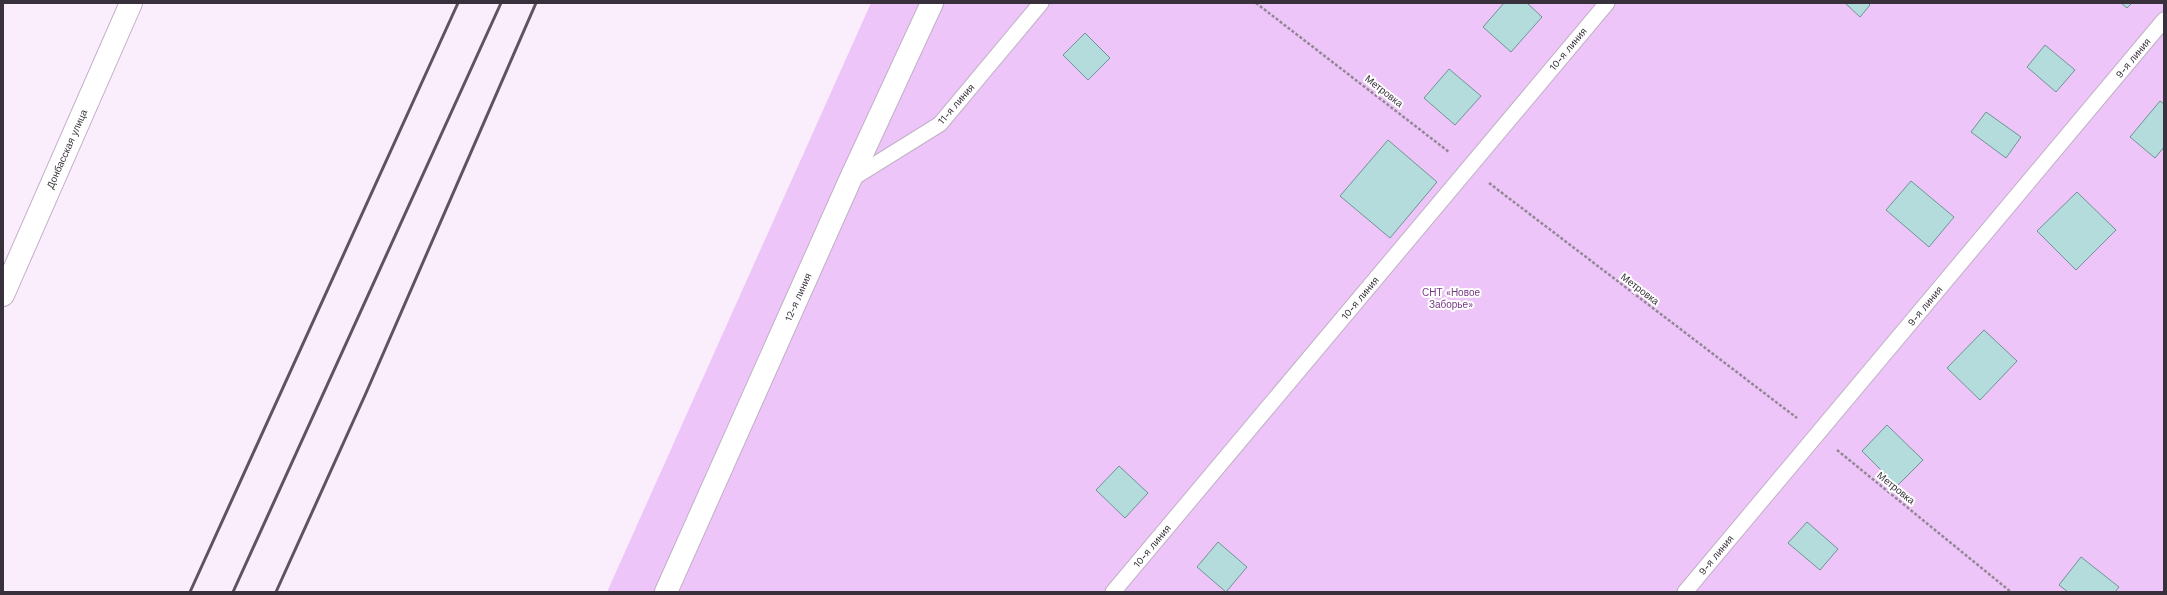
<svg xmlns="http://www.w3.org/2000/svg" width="2167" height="595" font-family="'Work Sans',sans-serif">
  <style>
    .green { fill: #edc5f8 }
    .building { fill: #b5dcdd; stroke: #6e9494 }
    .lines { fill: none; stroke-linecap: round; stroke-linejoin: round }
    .service-casing { stroke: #c2afc8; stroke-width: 17 }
    .minor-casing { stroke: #c2afc8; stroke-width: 24 }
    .path { stroke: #928894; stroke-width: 2.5; stroke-dasharray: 3 2; stroke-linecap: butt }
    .service { stroke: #fff; stroke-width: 15 }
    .minor { stroke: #fff; stroke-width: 22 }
    .rail { stroke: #5d545f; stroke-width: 3 }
    .labels { text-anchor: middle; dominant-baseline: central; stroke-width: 4; stroke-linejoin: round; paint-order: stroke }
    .street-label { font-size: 10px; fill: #38303a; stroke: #fff }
    .park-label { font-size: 10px; fill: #753885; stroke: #fff }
  </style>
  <rect width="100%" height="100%" fill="#faeefd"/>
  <!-- green -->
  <path class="green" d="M871 3H2164V592H607Z"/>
  <!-- building -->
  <g class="building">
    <path d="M1504 3H1527L1542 17 1511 52 1483 27Z"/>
    <path d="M1845 3H1868L1870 5 1860 17Z"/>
    <path d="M2121 3H2132L2127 8Z"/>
    <path d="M1085 33 1110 58 1088 80 1063 55Z"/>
    <path d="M2045 45 2075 70 2056 92 2027 67Z"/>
    <path d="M1449 69 1481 96 1455 125 1424 98Z"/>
    <path d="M2160 101 2164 104V147L2155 158 2130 137Z"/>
    <path d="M1986 112 2021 137 2006 158 1971 132Z"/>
    <path d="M1388 140 1437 182 1390 238 1340 196Z"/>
    <path d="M1911 181 1954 217 1929 247 1886 210Z"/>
    <path d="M2077 192 2116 230 2076 270 2037 231Z"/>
    <path d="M1984 330 2017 361 1980 400 1947 368Z"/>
    <path d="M1887 425 1923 460 1897 486 1862 451Z"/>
    <path d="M1119 466 1148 493 1125 518 1096 490Z"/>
    <path d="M1807 522 1838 549 1820 570 1788 543Z"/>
    <path d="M1218 542 1247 567 1226 592 1197 567Z"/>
    <path d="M2081 557 2119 587 2115 592H2068L2059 585Z"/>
  </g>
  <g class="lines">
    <defs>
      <g id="service">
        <path d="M850 180 940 124 1041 3"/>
        <path d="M1113 592 1607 3"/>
        <path d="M1685 592 2164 20"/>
      </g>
      <g id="minor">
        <path d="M3 295 131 3"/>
        <path d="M666 592 850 180 932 3"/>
      </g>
    </defs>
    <!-- service casing -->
    <use href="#service" class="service-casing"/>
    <!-- minor casing -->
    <use href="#minor" class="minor-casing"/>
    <!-- path -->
    <g class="path">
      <path d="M1256 3 1449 152"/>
      <path d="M1489 183 1797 418"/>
      <path d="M1837 450 2011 592"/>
    </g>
    <!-- service -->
    <use href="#service" class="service"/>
    <!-- minor -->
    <use href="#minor" class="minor"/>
    <!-- rail -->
    <g class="rail">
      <path d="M190 592 458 3"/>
      <path d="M233 592 501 3"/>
      <path d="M276 592 366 393 536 3"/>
    </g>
  </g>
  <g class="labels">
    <!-- street labels -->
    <g class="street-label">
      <text transform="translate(1568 49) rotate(-50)">10-я линия</text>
      <text transform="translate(2133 58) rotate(-50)">9-я линия</text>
      <text transform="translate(1384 91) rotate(38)">Метровка</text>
      <text transform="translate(956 104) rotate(-49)">11-я линия</text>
      <text transform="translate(67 149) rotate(-66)">Донбасская улица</text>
      <text transform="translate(1640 289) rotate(37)">Метровка</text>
      <text transform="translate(798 297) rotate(-66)">12-я линия</text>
      <text transform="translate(1360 298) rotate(-50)">10-я линия</text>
      <text transform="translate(1925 306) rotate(-50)">9-я линия</text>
      <text transform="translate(1896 488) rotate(39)">Метровка</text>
      <text transform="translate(1152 546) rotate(-50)">10-я линия</text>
      <text transform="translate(1716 555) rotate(-50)">9-я линия</text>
    </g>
    <!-- park labels -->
    <g class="park-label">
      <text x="1451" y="292">СНТ «Новое<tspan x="1451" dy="12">Заборье»</tspan></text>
    </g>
  </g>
  <!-- border -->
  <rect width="2167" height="595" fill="none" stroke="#38303a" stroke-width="8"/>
</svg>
